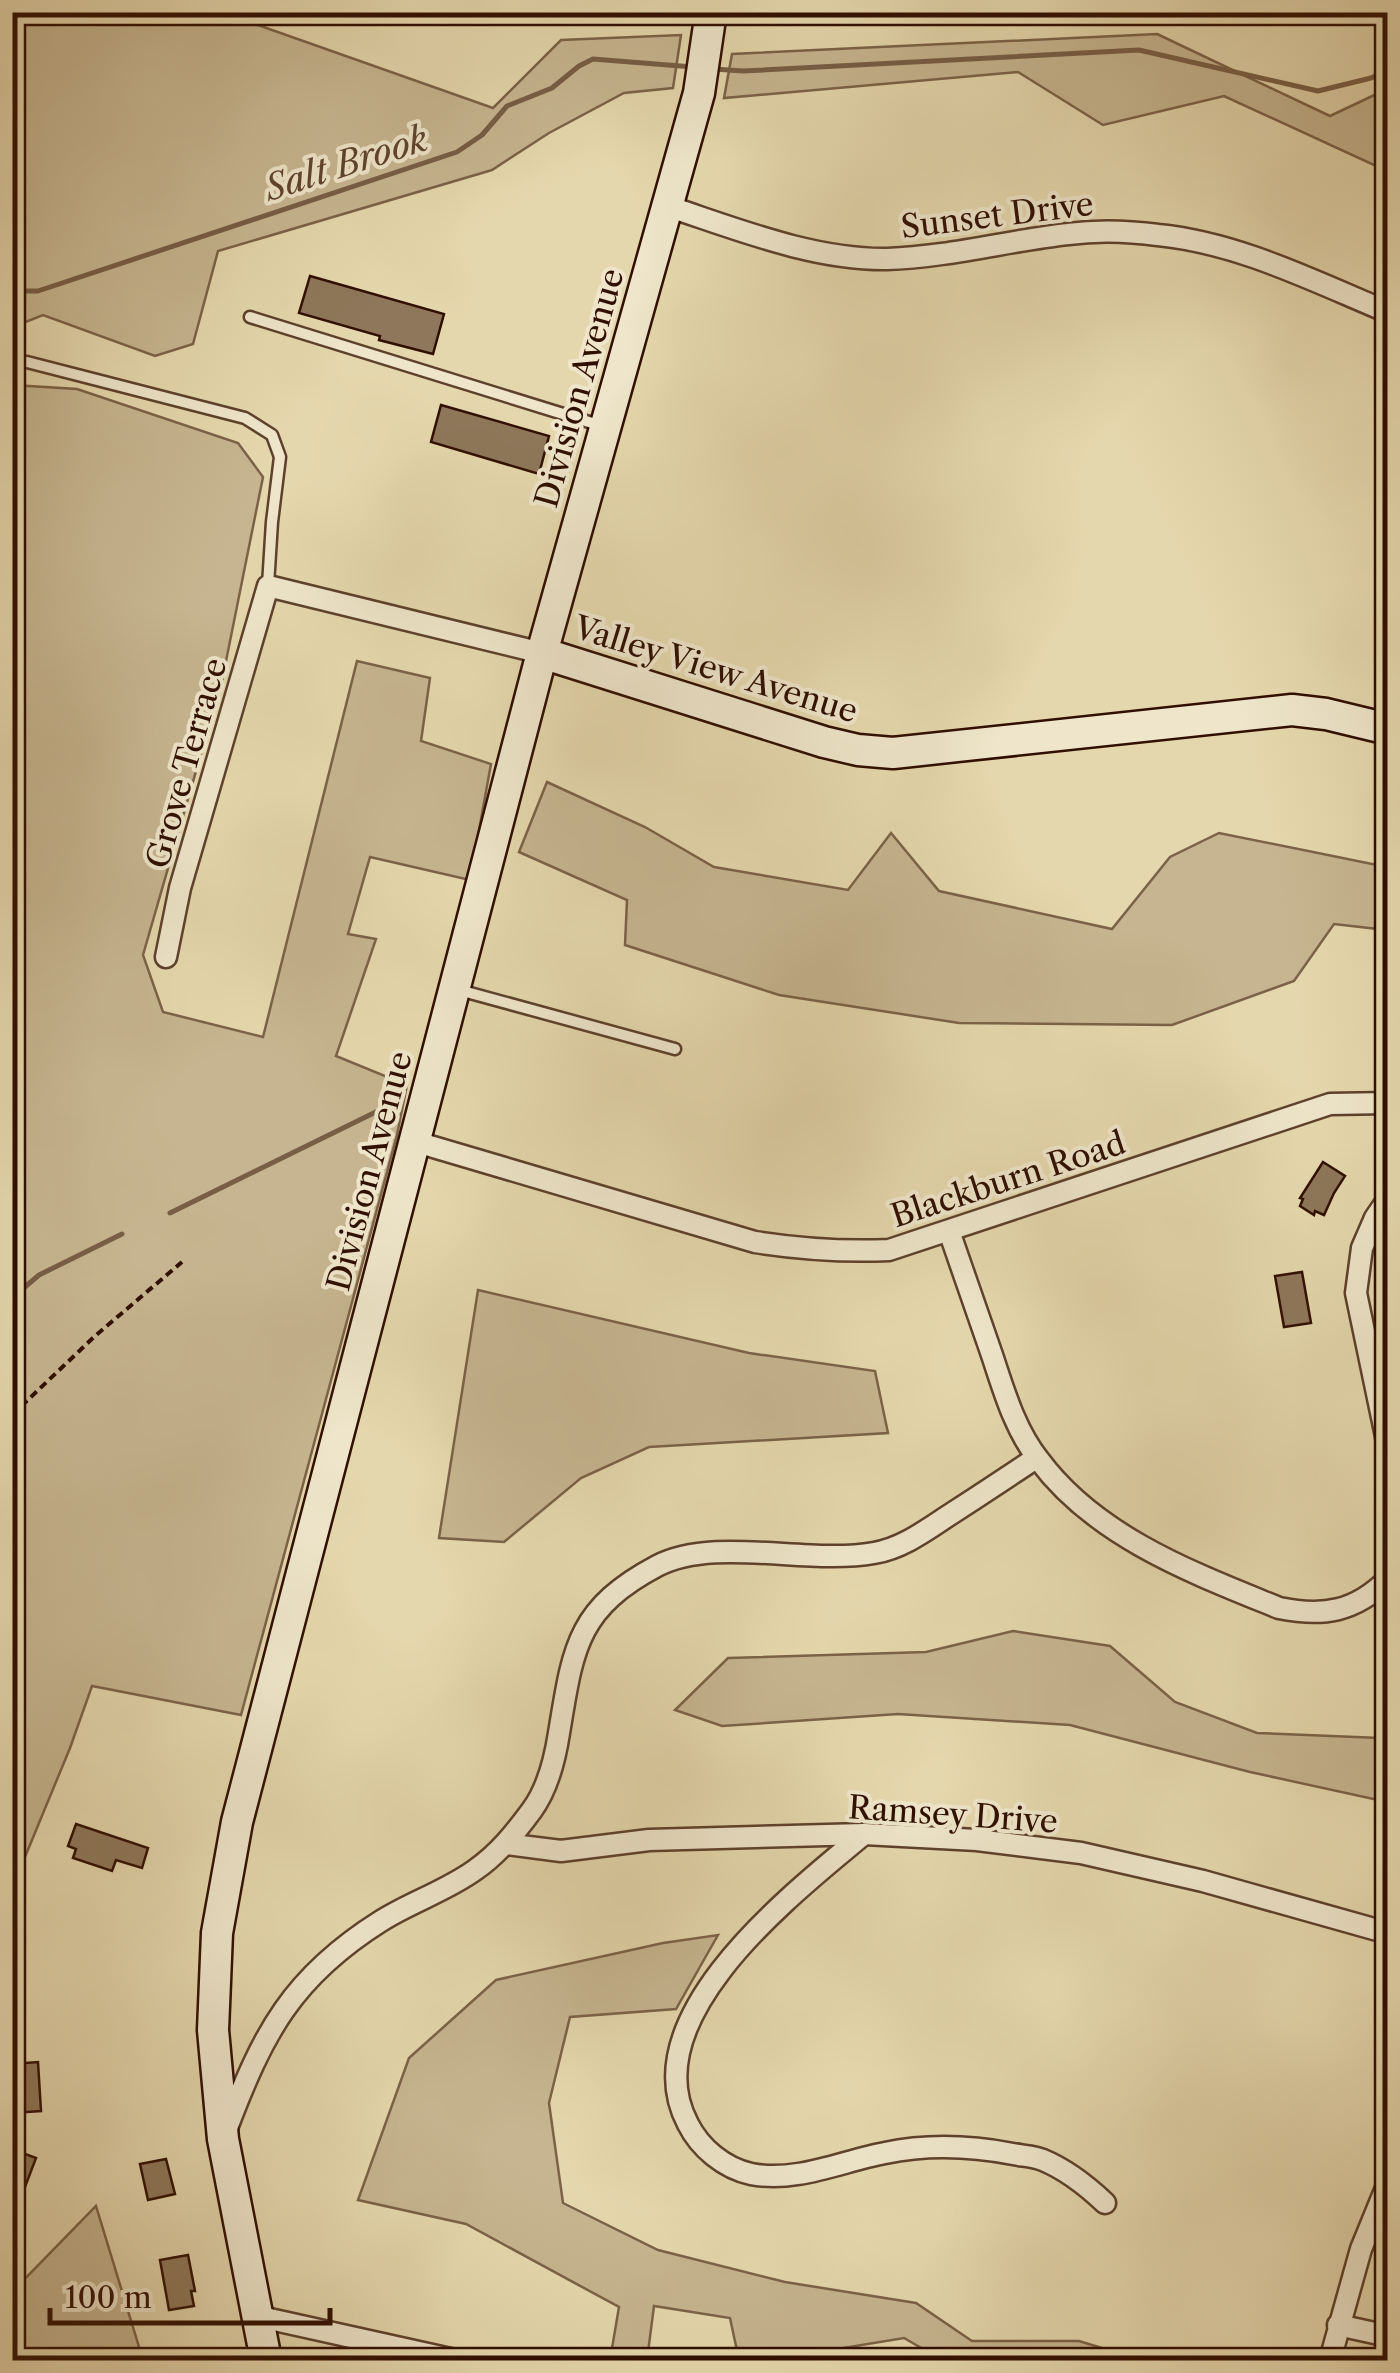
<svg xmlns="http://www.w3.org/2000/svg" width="1400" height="2373" font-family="'Libre Caslon Text',serif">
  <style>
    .green { fill: #c6b590; stroke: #7b6248; stroke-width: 2.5 }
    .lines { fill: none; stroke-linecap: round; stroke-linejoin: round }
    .stream { stroke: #775e45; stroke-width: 5 }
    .building { fill: #8e775a; stroke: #300f01; stroke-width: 2.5 }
    .lane-casing { stroke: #5d412c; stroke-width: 15 }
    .street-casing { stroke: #5d412c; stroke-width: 25 }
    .secondary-casing { stroke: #300f01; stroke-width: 35 }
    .path { stroke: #300f01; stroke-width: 4; stroke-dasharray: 8 5; stroke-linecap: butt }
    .lane { stroke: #eee5ca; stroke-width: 10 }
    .street { stroke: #eee5ca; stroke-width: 20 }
    .secondary { stroke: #eee5ca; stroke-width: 30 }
    .labels { text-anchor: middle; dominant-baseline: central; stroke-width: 8; stroke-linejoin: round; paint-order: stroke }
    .street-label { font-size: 32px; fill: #300f01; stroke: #eee5ca }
    .water-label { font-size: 35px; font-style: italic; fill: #60442f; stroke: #eee5ca }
  </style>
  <rect width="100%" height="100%" fill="#e5d7ad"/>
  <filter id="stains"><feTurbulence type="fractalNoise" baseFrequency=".002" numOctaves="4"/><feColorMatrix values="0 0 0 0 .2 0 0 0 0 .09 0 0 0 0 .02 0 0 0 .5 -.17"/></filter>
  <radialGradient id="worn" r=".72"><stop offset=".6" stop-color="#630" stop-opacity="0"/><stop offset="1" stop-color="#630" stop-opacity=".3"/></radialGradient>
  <!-- green -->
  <g class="green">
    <path d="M12 13H224L493 108 561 40 681 35 673 88 624 93 549 133 492 170 218 251 193 344 155 356 43 315 13 327Z"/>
    <path d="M1157 34 1330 116 1387 89V171L1224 96 1103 125 1018 72 724 98 732 54Z"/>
    <path d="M13 385 77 389 238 443 263 477 222 681 143 955 163 1012 263 1037 357 661 430 678 421 741 491 764 470 880 370 857 348 934 376 939 336 1056 407 1085 397 1135 241 1715 92 1686 70 1748 13 1886 12 1640 16 1632 13 1631Z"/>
    <path d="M547 782 645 827 714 867 848 890 891 833 939 891 1112 929 1170 857 1219 833 1387 867V930L1334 924 1294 981 1172 1025 959 1023 779 995 625 945 627 900 519 852Z"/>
    <path d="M478 1290 749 1353 875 1371 888 1433 649 1447 581 1478 504 1542 439 1538Z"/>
    <path d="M1013 1631 1110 1646 1175 1702 1257 1733 1380 1738 1387 1733V1802L1250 1772 1070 1725 898 1714 722 1726 675 1710 728 1658 926 1652Z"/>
    <path d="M718 1935 676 2009 570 2017 549 2103 563 2203 658 2250 785 2282 916 2303 972 2341H1079L1138 2359 1201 2356V2360H942L904 2338 837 2349 836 2360H739L730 2318 654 2306 647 2360H610L619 2307 466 2224 358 2200 409 2058 496 1980 663 1943Z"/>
    <path d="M96 2206 143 2360H13V2291Z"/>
  </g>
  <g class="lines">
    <!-- stream -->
    <g class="stream">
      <path d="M714 69 743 71 1139 50 1318 91 1371 78 1388 70"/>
      <path d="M12 291H38L457 152 482 135 507 106 552 88 579 66 593 59 693 67"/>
      <path d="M170 1213 386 1107"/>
      <path d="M12 1298 39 1275 122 1234"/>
    </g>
  </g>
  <!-- building -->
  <g class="building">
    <path d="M310 276 444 314 433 354 379 340 380 336 299 313Z"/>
    <path d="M441 405 549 436 539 474 431 442Z"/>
    <path d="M1323 1162 1345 1176 1334 1193 1324 1215 1315 1211 1314 1215 1300 1206 1303 1199 1300 1198Z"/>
    <path d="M1302 1272 1311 1323 1284 1327 1275 1276Z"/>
    <path d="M76 1824 148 1848 142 1868 116 1860 112 1871 73 1858 76 1849 68 1846Z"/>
    <path d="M38 2062 41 2111 12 2113V2064Z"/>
    <path d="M12 2149 36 2158 14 2216H12Z"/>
    <path d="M166 2159 175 2194 148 2200 140 2164Z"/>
    <path d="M188 2255 195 2291H191L194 2306 169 2310 160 2260Z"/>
  </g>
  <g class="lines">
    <defs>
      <g id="lane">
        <path d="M250 317 602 426"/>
        <path d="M12 362H27L245 418 272 435 280 457 272 522 268 585"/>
        <path d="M459 990 675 1049"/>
      </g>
      <g id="street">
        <path d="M667 206C737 229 813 260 887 259 948 257 1007 241 1068 234 1097 230 1129 231 1158 235 1239 243 1313 281 1388 312"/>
        <path d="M166 957 180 888 268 586 542 653"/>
        <path d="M413 1141 755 1242C800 1249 843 1252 889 1250L1330 1104 1388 1103"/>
        <path d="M1388 1199 1375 1218 1362 1248 1356 1293 1388 1446"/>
        <path d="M949 1231C963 1272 978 1314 992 1355 1004 1391 1015 1430 1039 1460 1096 1537 1193 1573 1279 1608 1323 1617 1355 1612 1388 1579"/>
        <path d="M864 1834C795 1892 631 2017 688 2124 700 2148 724 2168 751 2174 796 2183 842 2161 885 2153 928 2144 971 2146 1013 2154 1023 2156 1034 2156 1043 2160 1067 2170 1086 2185 1105 2203"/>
        <path d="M506 1844 561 1851 649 1840 864 1834 977 1840 1081 1853 1203 1881 1388 1933"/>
        <path d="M227 2128C263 2033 292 1977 381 1921 411 1902 446 1891 475 1870 498 1854 515 1833 532 1810 548 1788 555 1759 559 1733 573 1649 576 1609 657 1566 715 1536 807 1565 874 1553 904 1548 929 1528 954 1512 982 1494 1009 1476 1036 1458"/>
        <path d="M256 2316 455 2360"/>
        <path d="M1338 2325 1388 2336"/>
        <path d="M1330 2360 1361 2249 1388 2183"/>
      </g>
      <g id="secondary">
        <path d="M542 653 824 742 858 750 893 753 1292 710 1326 714 1388 729"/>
        <path d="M266 2360 223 2139 213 2030 217 1933 237 1822 542 653 699 93 711 12"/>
      </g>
    </defs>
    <!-- lane casing -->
    <use href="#lane" class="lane-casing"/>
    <!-- street casing -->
    <use href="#street" class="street-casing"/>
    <!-- secondary casing -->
    <use href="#secondary" class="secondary-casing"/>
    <!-- path -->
    <path class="path" d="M12 1415 95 1336 182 1262"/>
    <!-- lane -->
    <use href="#lane" class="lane"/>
    <!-- street -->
    <use href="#street" class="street"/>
    <!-- secondary -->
    <use href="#secondary" class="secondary"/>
  </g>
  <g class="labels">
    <!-- street labels -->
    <g class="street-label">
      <text transform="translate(997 215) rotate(-7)">Sunset Drive</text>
      <text transform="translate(579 388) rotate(-74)">Division Avenue</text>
      <text transform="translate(716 669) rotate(17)">Valley View Avenue</text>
      <text transform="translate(186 763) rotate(-74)">Grove Terrace</text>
      <text transform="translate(369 1171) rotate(-75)">Division Avenue</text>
      <text transform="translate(1008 1179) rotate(-18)">Blackburn Road</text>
      <text transform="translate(953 1814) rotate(4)">Ramsey Drive</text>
    </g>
    <!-- water labels -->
    <g class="water-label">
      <text transform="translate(346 163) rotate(-18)">Salt Brook</text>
    </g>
  </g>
  <!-- margin -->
  <rect width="1400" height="2373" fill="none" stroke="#e5d7ad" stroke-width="50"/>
  <rect x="15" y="15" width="1370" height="2343" fill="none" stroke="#300f01" stroke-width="5"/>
  <rect x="25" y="25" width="1350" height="2323" fill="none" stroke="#300f01" stroke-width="2.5"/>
  <!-- scale -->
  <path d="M50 2308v15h280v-15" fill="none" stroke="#300f01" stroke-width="5"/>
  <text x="65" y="2308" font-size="30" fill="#300f01" stroke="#eee5ca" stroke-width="8" paint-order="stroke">100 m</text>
  <rect width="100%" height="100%" filter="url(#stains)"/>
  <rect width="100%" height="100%" fill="url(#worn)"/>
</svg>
